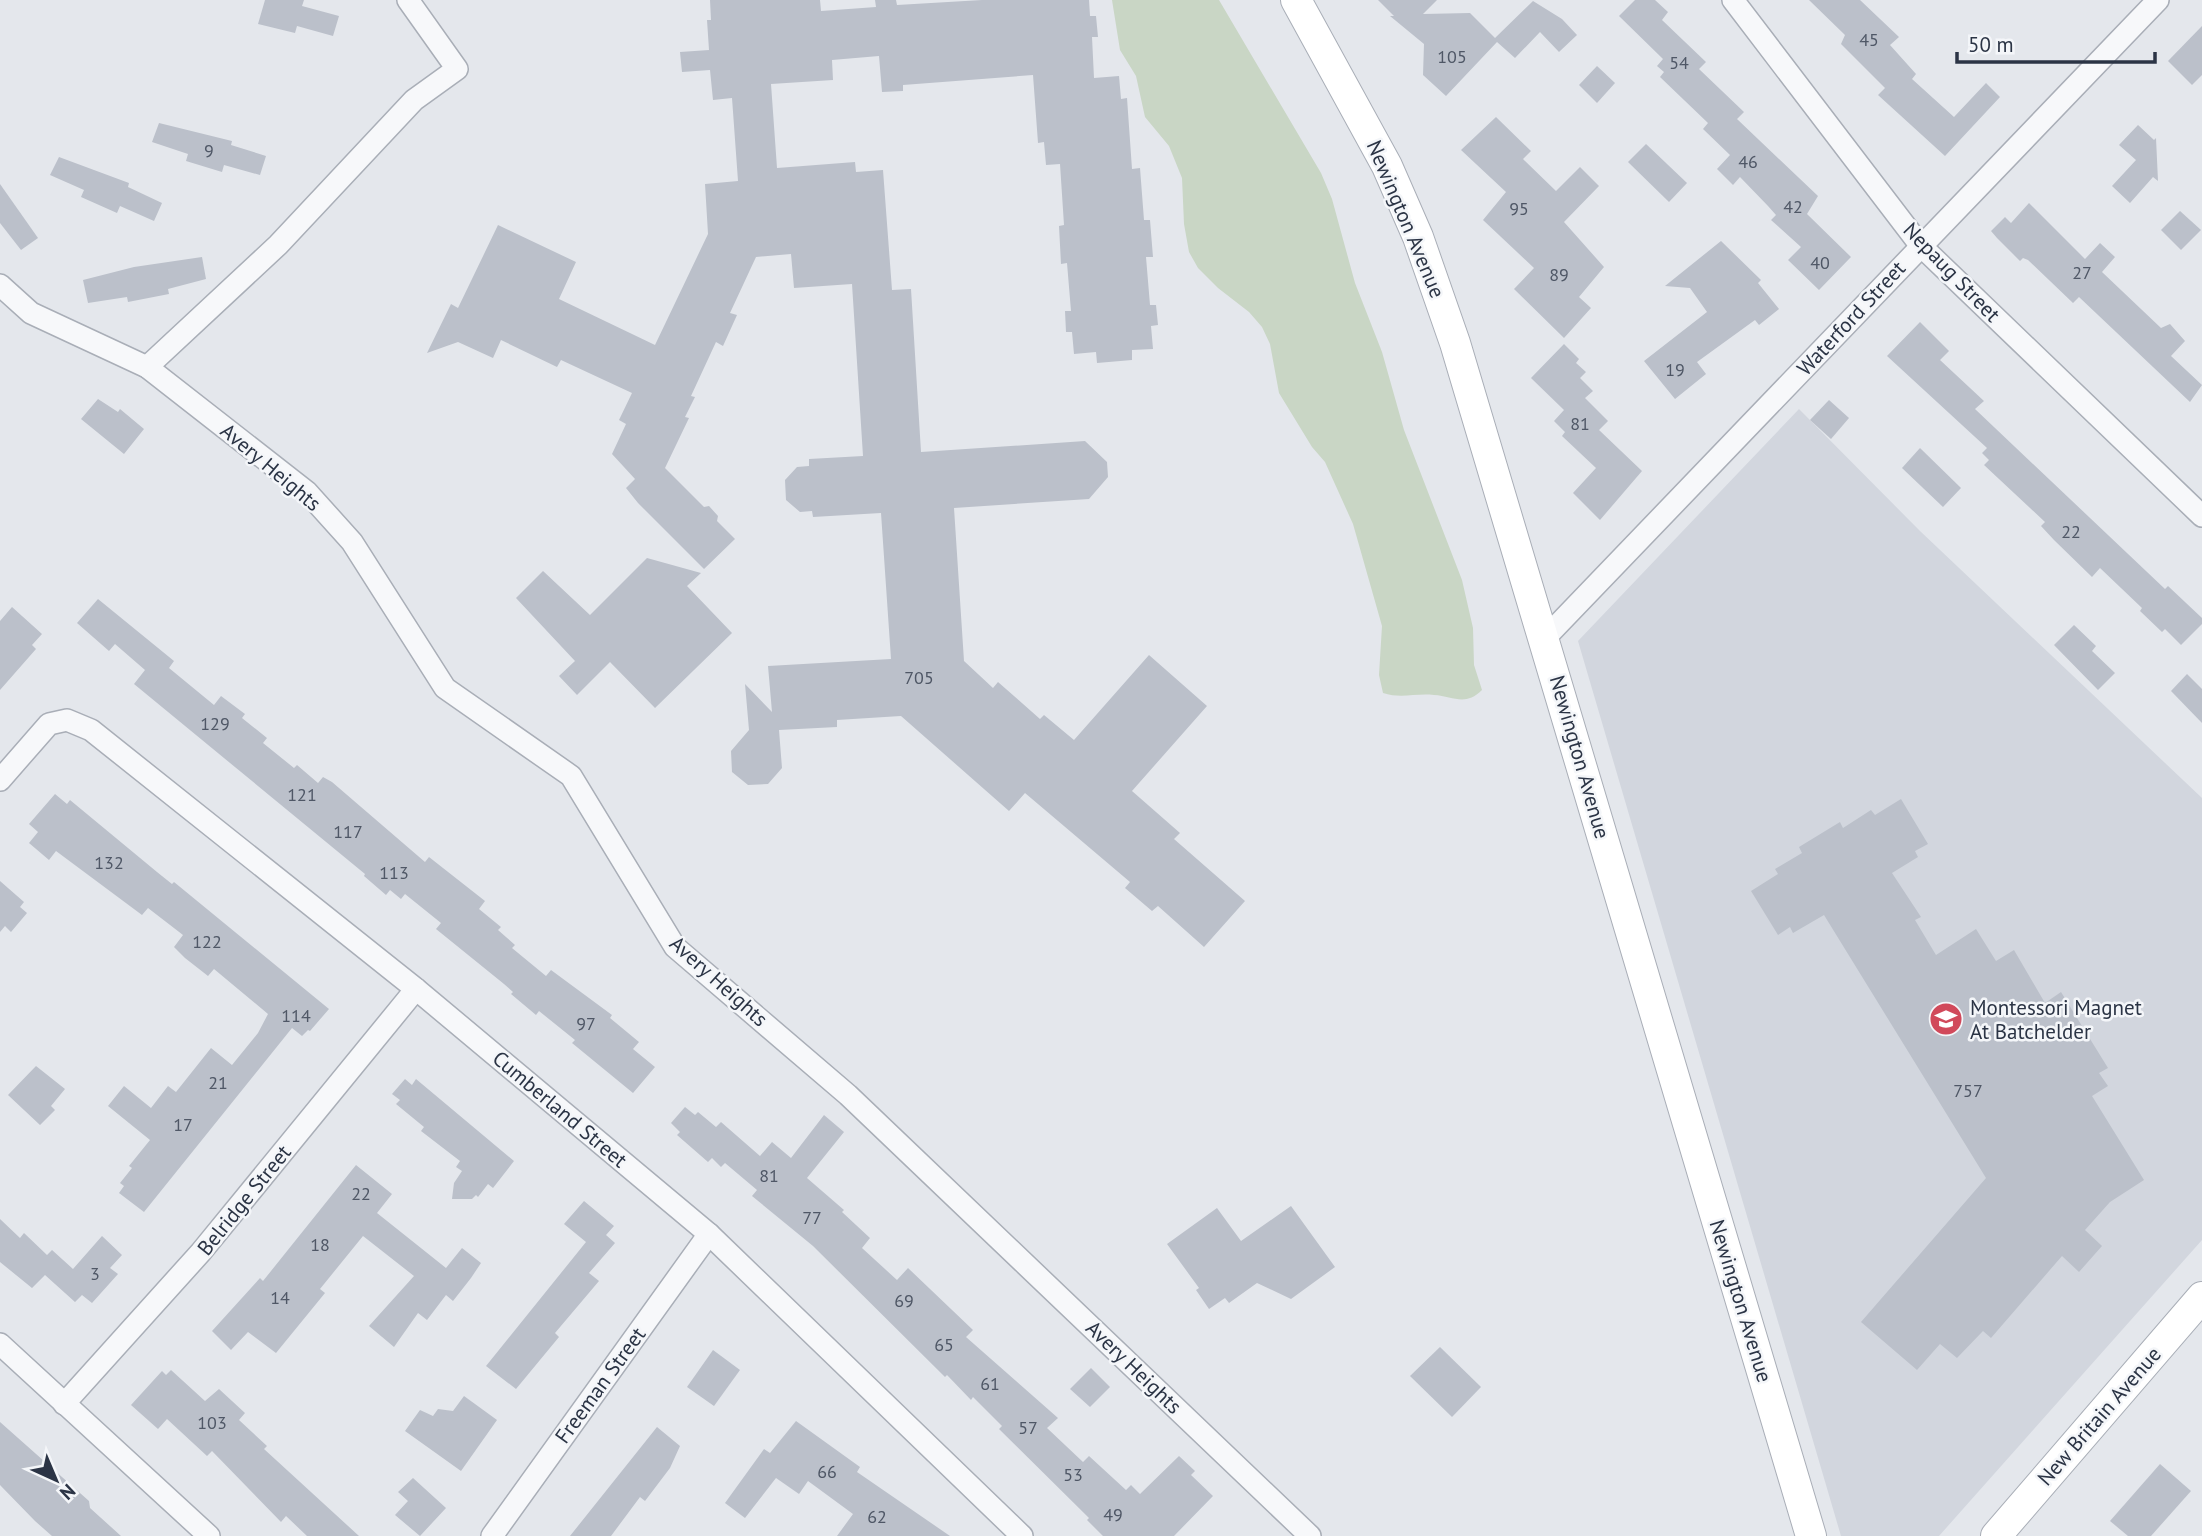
<svg xmlns="http://www.w3.org/2000/svg" width="2202" height="1536" font-family="'PT Sans',sans-serif">
  <style>
    .built { fill: #d2d6de }
    .green { fill: #c9d6c5 }
    .building { fill: #bbc0ca }
    .lines { fill: none; stroke-linecap: round; stroke-linejoin: round }
    .minor-casing { stroke: #a9aeb7; stroke-width: 24 }
    .secondary-casing { stroke: #a9aeb7; stroke-width: 32 }
    .minor { stroke: #f7f8fa; stroke-width: 21 }
    .secondary { stroke: #fff; stroke-width: 30 }
    .labels { text-anchor: middle; dominant-baseline: central; stroke-width: 5; stroke-linejoin: round; paint-order: stroke }
    .number-label { font-size: 18px; fill: #4f5766 }
    .street-label { font-size: 21px; fill: #2b3445; stroke: #f4f6f9 }
    .poi-label { font-size: 21px; fill: #2b3445; stroke: #f4f6f9; text-anchor: start }
  </style>
  <rect width="100%" height="100%" fill="#e4e7ec"/>
  <!-- built -->
  <path class="built" d="M1799 409 1920 531 2202 798V1240L1939 1536H1841L1578 641Z"/>
  <!-- green -->
  <path class="green" d="M1112 0H1219L1321 173 1332 199 1355 283 1382 352 1404 430 1462 580 1473 628 1474 665 1482 690C1465 707 1453 696 1434 695 1415 693 1401 699 1383 693L1379 675 1382 626 1353 524 1325 462 1312 447 1279 393 1270 344 1262 327 1249 312 1218 288 1198 268 1189 252 1184 224 1182 178 1169 146 1145 117 1136 76 1120 50Z"/>
  <!-- building -->
  <g class="building">
    <path d="M265 0H304L302 6 339 16 333 36 297 26 295 33 258 24Z"/>
    <path d="M710 0H820L821 11 876 7 875 0H896L897 5 982 0H1089L1090 16H1096L1098 37H1092L1094 78 1119 76 1121 99 1127 98 1132 169 1140 168 1144 220H1150L1153 257H1146L1150 305H1156L1158 325 1151 326 1153 349 1132 350V360L1097 363 1096 352 1074 354 1072 332H1066L1065 311H1071L1067 263 1061 264 1059 226 1064 225 1060 164 1046 165 1044 142 1038 143 1033 75 903 85V91L882 92 879 56 832 60 833 80 771 84 777 168 855 162 856 172 883 170 892 290 911 289 921 452 1085 441 1107 462 1108 477 1089 499 954 508 964 661 993 688 998 682 1040 719 1044 715 1074 740 1149 655 1207 706 1132 791 1180 833 1174 839 1245 901 1204 947 1158 906 1152 911 1125 888 1130 882 1025 793 1009 811 901 716 837 720V727L779 730 782 768 768 784 748 785 732 772 731 751 749 730 745 684 772 712 768 666 891 659 881 513 813 517 812 511 800 512 786 500 785 480 797 467 809 466V459L863 456 852 284 794 288 791 254 756 257 730 313 737 315 723 346 716 342 691 396 695 397 685 417 689 418 665 468 704 507 709 506 718 516 717 521 735 539 704 569 638 503 626 488 635 479 612 454 626 424 619 420 632 393 561 360 557 367 501 340 493 358 458 342 427 353 451 304 458 308 498 225 576 262 559 299 655 345 708 234 705 184 738 181 732 98 713 100 710 70 682 72 680 52 709 50 707 20H711Z"/>
    <path d="M1378 0H1437L1423 14 1470 13 1495 38 1533 1 1562 19 1577 35 1559 52 1540 32 1515 58 1497 42 1446 96 1423 75 1424 44 1390 16H1394Z"/>
    <path d="M1635 0H1655L1668 12 1662 20 1706 62 1699 69 1744 112 1737 119 1818 196 1807 214 1851 257 1819 290 1788 260 1801 247 1771 220 1776 215 1768 206 1740 177 1733 185 1717 169 1730 155 1703 129 1708 123 1660 77 1664 72 1657 66 1663 59 1619 16Z"/>
    <path d="M1809 0H1860L1899 37 1890 45 1916 74 1912 79 1954 117 1986 83 2000 97 1945 156 1878 95 1885 88 1841 44 1845 35Z"/>
    <path d="M2202 26V75L2192 85 2168 61Z"/>
    <path d="M1597 66 1615 83 1597 103 1579 85Z"/>
    <path d="M1496 117 1531 151 1523 159 1556 191 1580 167 1599 186 1564 222 1604 267 1579 297 1591 308 1564 338 1514 289 1534 268 1483 220 1506 192 1461 150Z"/>
    <path d="M159 123 232 141 231 145 266 156 260 175 224 165 222 172 186 161 188 154 152 142Z"/>
    <path d="M2138 125 2154 140 2156 138 2158 181 2153 177 2130 203 2112 186 2136 160 2119 145Z"/>
    <path d="M1646 144 1687 183 1669 202 1628 162Z"/>
    <path d="M59 157 129 183 128 187 162 203 154 221 120 206 117 213 81 197 84 190 50 175Z"/>
    <path d="M0 184 38 238 21 250 0 223Z"/>
    <path d="M2029 203 2085 259 2100 243 2115 257 2102 272 2161 328 2170 324 2185 341 2171 356 2202 385 2190 402 2079 297 2073 303 2028 260 2023 258 2020 261 1997 238 1991 231 2005 217 2011 223Z"/>
    <path d="M2180 211 2201 230 2181 250 2161 230Z"/>
    <path d="M1721 241 1761 280 1758 283 1779 309 1759 325 1755 320 1697 362 1706 374 1675 399 1644 361 1707 312 1690 288 1665 286Z"/>
    <path d="M202 257 206 279 168 289 169 294 128 302 127 297 88 303 83 280 134 267Z"/>
    <path d="M1920 322 1949 351 1940 360 1984 401 1975 409 2165 589 2168 586 2202 618V624L2181 645 2165 629 2162 632 2140 611 2142 608 2100 568 2092 577 2054 540 2041 526 2045 522 1984 465 1989 460 1982 453 1987 448 1887 356Z"/>
    <path d="M1564 344 1579 359 1576 363 1586 372 1580 378 1593 391 1585 398 1608 421 1599 430 1642 471 1600 520 1573 493 1596 468 1562 436 1565 432 1554 421 1564 410 1531 378Z"/>
    <path d="M98 399 118 412 120 409 144 429 124 454 81 419Z"/>
    <path d="M1829 400 1849 418 1831 439 1810 420Z"/>
    <path d="M1920 448 1961 488 1943 507 1902 468Z"/>
    <path d="M647 558 701 573 687 586 732 633 655 708 610 662 577 695 559 676 575 661 516 598 543 571 590 615Z"/>
    <path d="M98 599 174 661 169 668 214 705 221 696 245 714 242 718 267 738 263 743 294 768 297 765 318 783 323 777 332 782 425 862 429 857 485 901 479 909 501 927 498 930 515 945 512 948 546 976 551 970 612 1015 610 1018 639 1042 633 1049 655 1067 633 1093 572 1043 575 1040 539 1011 536 1015 511 994 513 992 504 984 436 929 441 923 405 894 401 899 390 890 386 895 364 876 365 874 134 684 145 670 115 644 109 651 77 623Z"/>
    <path d="M12 607 42 634 32 645 36 649 0 690V621Z"/>
    <path d="M2074 625 2096 646 2092 651 2115 673 2098 690 2054 645Z"/>
    <path d="M2187 674 2202 689V723L2171 691Z"/>
    <path d="M55 794 67 804 70 800 157 872 172 884 174 882 329 1009 310 1031 308 1030 302 1036 292 1028 144 1212 119 1193 124 1186 120 1183 132 1168 129 1166 150 1140 108 1106 124 1086 151 1108 168 1086 176 1092 211 1048 232 1065 258 1033 268 1014 214 969 208 976 185 958 174 947 183 935 148 908 142 915 56 851 49 860 29 843 38 832 29 824Z"/>
    <path d="M1901 799 1928 844 1915 851 1918 857 1892 873 1921 917 1915 920 1936 955 1976 929 1996 961 2014 950 2045 1003 2061 992 2108 1068 2099 1073 2108 1086 2092 1096 2144 1180 2110 1202 2085 1230 2102 1246 2079 1272 2062 1256 1991 1338 1983 1331 1957 1358 1940 1344 1917 1370 1861 1322 1986 1178 1824 915 1793 933 1790 927 1778 935 1751 891 1778 874 1775 869 1802 853 1799 847 1840 822 1843 828 1871 810 1875 815Z"/>
    <path d="M0 881 24 902 20 907 27 913 11 932 5 926 0 932Z"/>
    <path d="M36 1066 65 1089 51 1106 55 1110 40 1125 8 1095Z"/>
    <path d="M405 1079 412 1085 416 1079 514 1161 493 1188 488 1184 478 1197 476 1195 472 1199H452L454 1183 462 1171 456 1167 460 1161 421 1131 424 1127 396 1104 400 1100 392 1094Z"/>
    <path d="M685 1107 695 1115 698 1112 716 1127 721 1122 760 1156 772 1142 791 1158 824 1115 844 1132 807 1178 844 1210 842 1212 870 1238 862 1248 897 1280 908 1268 973 1330 966 1337 1058 1418 1047 1428 1083 1462 1089 1456 1126 1490 1131 1485 1140 1494 1179 1456 1195 1471 1191 1475 1213 1496 1174 1536H1103L1087 1520 1089 1518 999 1429 1002 1426 973 1397 971 1400 947 1375 945 1377 813 1246 752 1196 757 1190 725 1163 721 1167 712 1158 708 1162 677 1135 680 1132 671 1123Z"/>
    <path d="M356 1165 392 1194 377 1213 446 1268 462 1248 481 1263 471 1278 453 1301 446 1295 427 1320 418 1313 394 1347 369 1326 414 1276 363 1236 320 1289 325 1293 276 1353 248 1332 231 1350 212 1331 260 1278 263 1281Z"/>
    <path d="M584 1201 614 1226 606 1235 615 1243 589 1273 599 1281 555 1333 559 1337 516 1389 486 1366 586 1242 564 1224Z"/>
    <path d="M1291 1206 1335 1267 1291 1299 1257 1283 1229 1303 1225 1298 1209 1309 1196 1290 1199 1288 1167 1244 1217 1208 1241 1241Z"/>
    <path d="M0 1219 20 1238 24 1233 47 1255 52 1250 73 1269 102 1236 122 1255 110 1268 118 1274 92 1303 82 1295 75 1302 45 1275 32 1288 0 1262Z"/>
    <path d="M1440 1347 1481 1387 1452 1417 1410 1376Z"/>
    <path d="M713 1350 740 1370 714 1406 687 1387Z"/>
    <path d="M1091 1368 1110 1387 1090 1407 1070 1389Z"/>
    <path d="M171 1370 205 1401 219 1389 245 1413 239 1420 267 1446 264 1449 359 1536H307L286 1516 281 1522 212 1451 207 1456 167 1419 158 1429 131 1405 162 1371 166 1375Z"/>
    <path d="M464 1396 497 1420 461 1471 405 1431 420 1410 433 1416 438 1409 453 1411Z"/>
    <path d="M796 1421 860 1467 857 1472 950 1536H837L853 1514 808 1481 799 1494 776 1478 745 1518 725 1503 764 1449 770 1453Z"/>
    <path d="M0 1422 89 1501 90 1508 121 1536H52L35 1521 0 1485Z"/>
    <path d="M657 1427 680 1446 670 1468 645 1501 640 1497 611 1536H570Z"/>
    <path d="M2160 1464 2191 1491 2151 1536H2128L2110 1521Z"/>
    <path d="M413 1478 446 1508 420 1536 395 1515 408 1501 398 1492Z"/>
  </g>
  <g class="lines">
    <defs>
      <g id="minor">
        <path d="M1733 0 1920 245 2202 516"/>
        <path d="M0 285 31 313 147 367 307 492 352 542 445 688 571 776 675 947 848 1095 1310 1536"/>
        <path d="M147 367 278 245 414 100 457 69 408 0"/>
        <path d="M1546 637 2158 0"/>
        <path d="M0 780 49 724 67 720 91 730 416 989 709 1234 1022 1536"/>
        <path d="M0 1344 209 1536"/>
        <path d="M64 1404 201 1252 416 989"/>
        <path d="M492 1536 709 1234"/>
      </g>
      <g id="secondary">
        <path d="M1296 0 1387 166 1418 237 1455 343 1811 1536"/>
        <path d="M1996 1536 2202 1297"/>
      </g>
    </defs>
    <!-- minor casing -->
    <use href="#minor" class="minor-casing"/>
    <!-- secondary casing -->
    <use href="#secondary" class="secondary-casing"/>
    <!-- minor -->
    <use href="#minor" class="minor"/>
    <!-- secondary -->
    <use href="#secondary" class="secondary"/>
  </g>
  <!-- icons -->
  <defs>
    <symbol id="school-disc" viewBox="-11 -11 22 22"><circle r="9.5" fill="#d1495b" stroke="#f4f6f9"/><path d="M0-5L7-2L0 1L-7-2ZM-4 1L0 2.5L4 1V4Q0 6-4 4Z" fill="#fff"/></symbol>
  </defs>
  <g fill-rule="evenodd">
    <use href="#school-disc" x="1927" y="1000" width="38" height="38"/>
  </g>
  <g class="labels">
    <!-- number labels -->
    <g class="number-label">
      <text x="1869" y="39">45</text>
      <text x="1452" y="56">105</text>
      <text x="1679" y="62">54</text>
      <text x="209" y="150">9</text>
      <text x="1748" y="161">46</text>
      <text x="1793" y="206">42</text>
      <text x="1519" y="208">95</text>
      <text x="1820" y="262">40</text>
      <text x="2082" y="272">27</text>
      <text x="1559" y="274">89</text>
      <text x="1675" y="369">19</text>
      <text x="1580" y="423">81</text>
      <text x="2071" y="531">22</text>
      <text x="919" y="677">705</text>
      <text x="215" y="723">129</text>
      <text x="302" y="794">121</text>
      <text x="348" y="831">117</text>
      <text x="109" y="862">132</text>
      <text x="394" y="872">113</text>
      <text x="207" y="941">122</text>
      <text x="296" y="1015">114</text>
      <text x="586" y="1023">97</text>
      <text x="218" y="1082">21</text>
      <text x="1968" y="1090">757</text>
      <text x="183" y="1124">17</text>
      <text x="769" y="1175">81</text>
      <text x="361" y="1193">22</text>
      <text x="812" y="1217">77</text>
      <text x="320" y="1244">18</text>
      <text x="95" y="1273">3</text>
      <text x="280" y="1297">14</text>
      <text x="904" y="1300">69</text>
      <text x="944" y="1344">65</text>
      <text x="990" y="1383">61</text>
      <text x="212" y="1422">103</text>
      <text x="1028" y="1427">57</text>
      <text x="827" y="1471">66</text>
      <text x="1073" y="1474">53</text>
      <text x="1113" y="1514">49</text>
      <text x="877" y="1516">62</text>
    </g>
    <!-- street labels -->
    <g class="street-label">
      <text transform="translate(1406 219) rotate(67)">Newington Avenue</text>
      <text transform="translate(1952 272) rotate(46)">Nepaug Street</text>
      <text transform="translate(1851 318) rotate(-47)">Waterford Street</text>
      <text transform="translate(271 467) rotate(40)">Avery Heights</text>
      <text transform="translate(1580 757) rotate(74)">Newington Avenue</text>
      <text transform="translate(719 981) rotate(42)">Avery Heights</text>
      <text transform="translate(560 1109) rotate(40)">Cumberland Street</text>
      <text transform="translate(244 1200) rotate(-51)">Belridge Street</text>
      <text transform="translate(1741 1301) rotate(73)">Newington Avenue</text>
      <text transform="translate(1134 1367) rotate(44)">Avery Heights</text>
      <text transform="translate(600 1385) rotate(-54)">Freeman Street</text>
      <text transform="translate(2099 1416) rotate(-49)">New Britain Avenue</text>
    </g>
    <!-- poi labels -->
    <g class="poi-label">
      <text x="1970" y="1007">Montessori Magnet<tspan x="1970" dy="24">At Batchelder</tspan></text>
    </g>
  </g>
  <!-- north arrow -->
  <g transform="translate(56 1480) rotate(136)" stroke="#f4f6f9" stroke-width="5" paint-order="stroke">
  <path d="M0-5L12 26L0 18L-12 26Z" fill="#2b3445"/>
  <text y="-10" font-size="19" font-weight="bold" text-anchor="middle" fill="#2b3445">N</text>
  </g>
  <!-- scale -->
  <path d="M1957 52v10h198v-10" fill="none" stroke="#2b3445" stroke-width="3.5"/>
  <text x="1968" y="52" font-size="21" fill="#2b3445" stroke="#f4f6f9" stroke-width="5" paint-order="stroke">50 m</text>
</svg>
